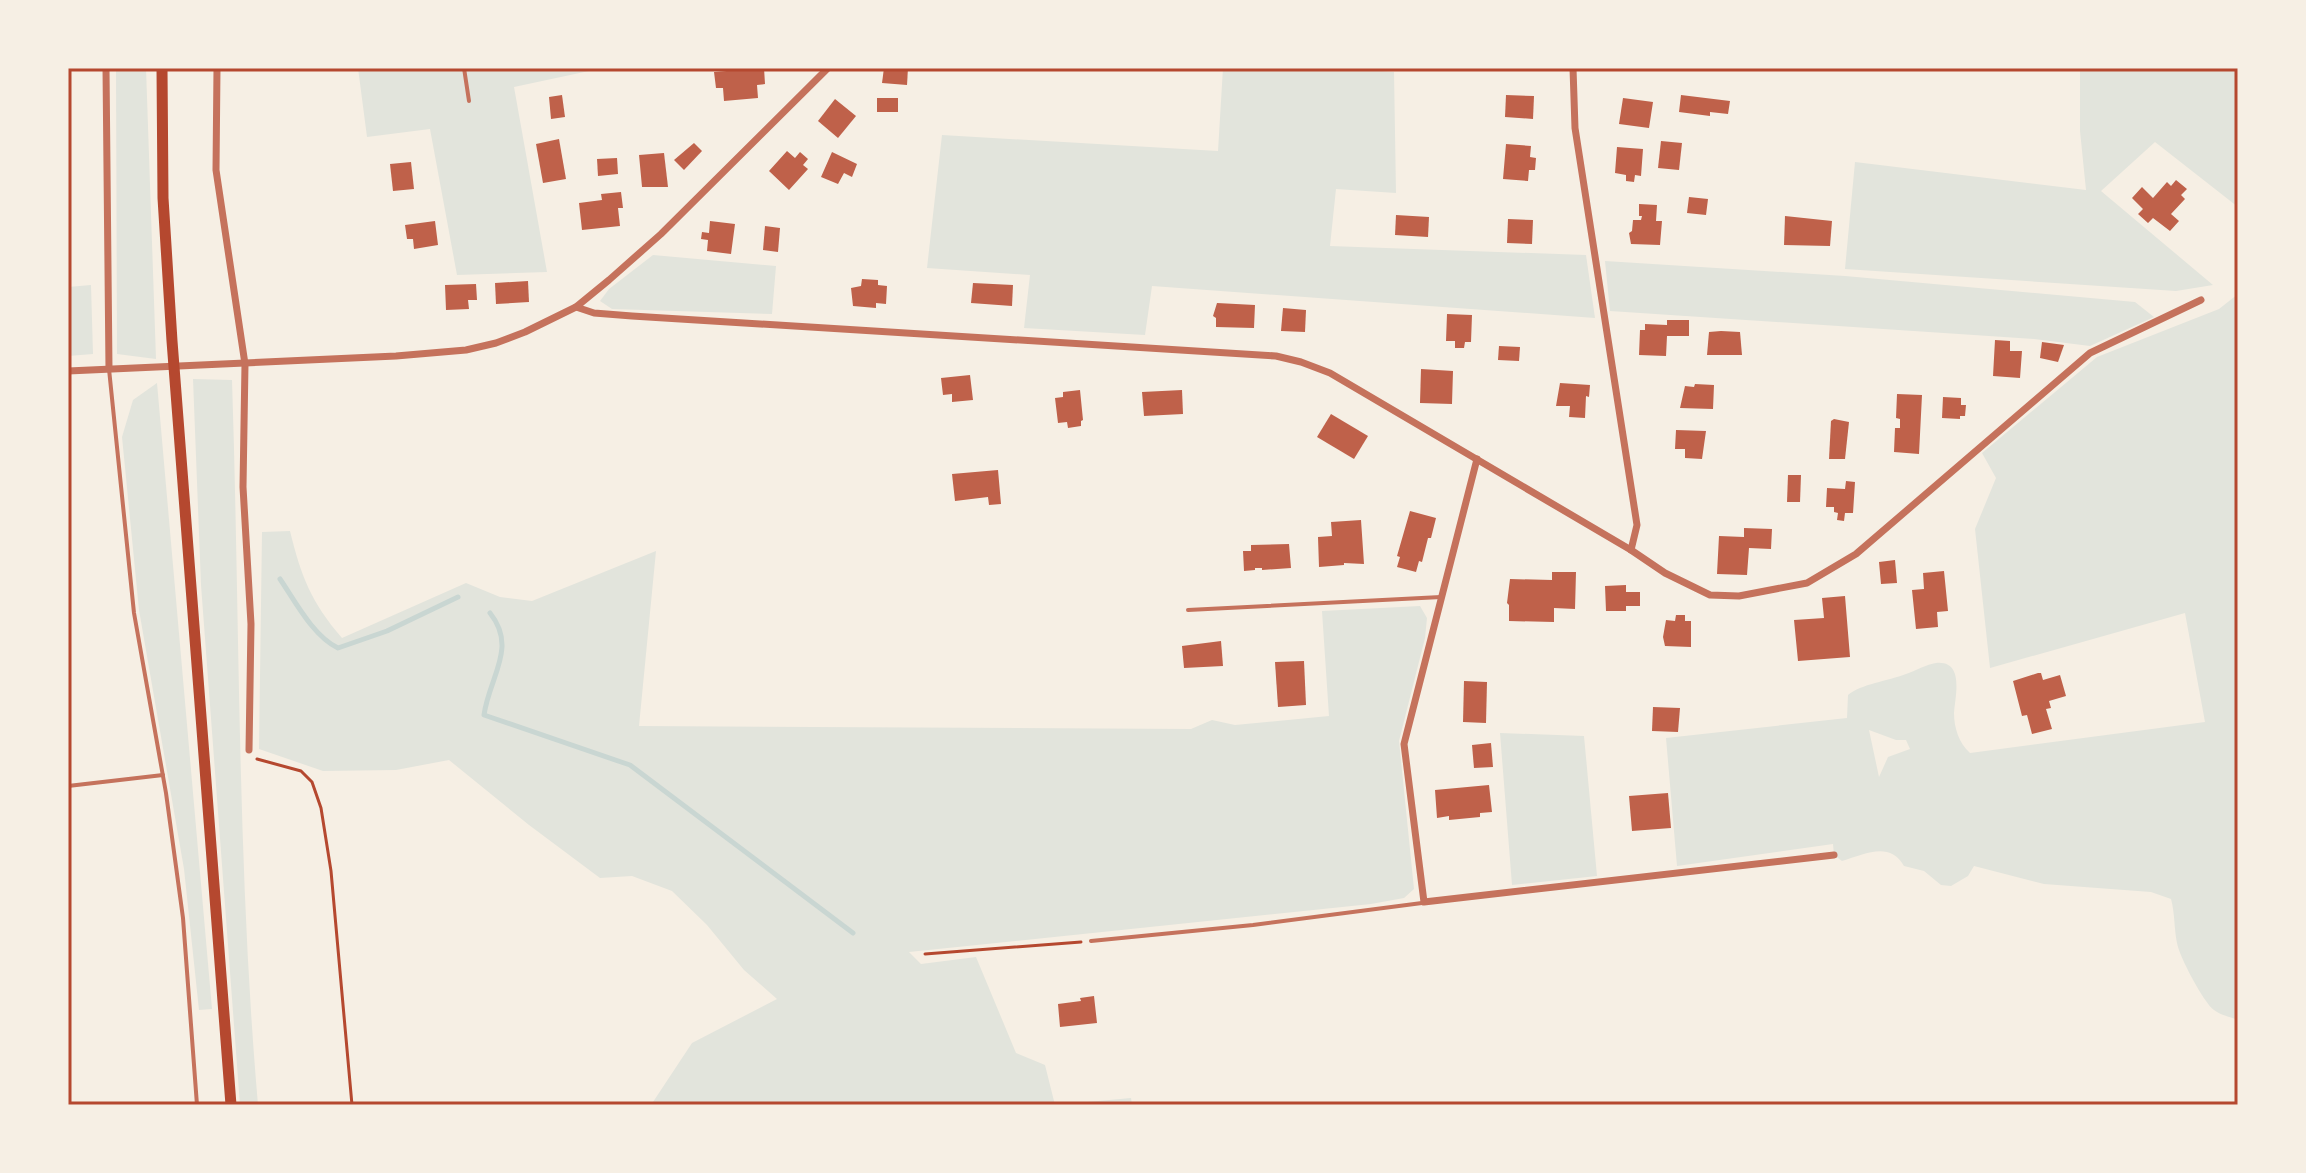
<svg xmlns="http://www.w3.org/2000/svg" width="2306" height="1173" font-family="'Space Grotesk',sans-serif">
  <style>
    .green { fill: #e2e4dc; fill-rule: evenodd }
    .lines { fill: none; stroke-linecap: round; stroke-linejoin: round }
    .stream { stroke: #c9d6d2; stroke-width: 5 }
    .building { fill: #bf614a }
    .path { stroke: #b5482f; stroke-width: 3 }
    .service { stroke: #c5725c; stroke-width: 4 }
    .minor { stroke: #c5725c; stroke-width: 7 }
    .secondary { stroke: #b5482f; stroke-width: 11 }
    .neatline { fill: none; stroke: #b5482f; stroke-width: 3 }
  </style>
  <rect width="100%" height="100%" fill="#f6efe4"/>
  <!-- green -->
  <g class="green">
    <path d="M116 68H146L156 359 117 354Z"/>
    <path d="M358 68H603L514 87 547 272 457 275 430 129 367 137Z"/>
    <path d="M1223 68H1344L1394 72 1396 193 1336 189 1330 246 1586 255 1595 318 1152 286 1145 335 1024 328 1030 275 927 268 942 135 1218 151Z"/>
    <path d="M2080 68H2238V207L2155 142 2101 191 2213 285 2176 291 1845 269 1855 162 2086 190 2080 131Z"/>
    <path d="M653 255 776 266 772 314 612 309 600 301 609 289Z"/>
    <path d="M1605 261 1845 276 2135 302 2154 317 2090 346 2034 339 1610 311Z"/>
    <path d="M91 285 93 354 68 356V287Z"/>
    <path d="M2238 294V1020C2231 1017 2220 1015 2214 1010 2204 1003 2179 956 2177 943 2174 928 2175 914 2171 899L2151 892 2044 884 1974 866 1968 876 1951 886 1941 885 1924 871 1904 866C1890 841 1865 854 1842 861L1834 855 1833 844 1677 866 1666 738 1847 718 1848 695C1861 684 1888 681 1906 674 1915 671 1927 664 1936 663 1965 660 1955 697 1954 713 1954 728 1959 743 1970 753L2205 722 2185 613 1990 668 1975 529 1996 478 1982 453 2097 357 2219 309ZM1869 730 1896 740H1906L1910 749 1888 757 1879 777Z"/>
    <path d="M193 379 232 380C240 622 237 864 258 1105H240L201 585Z"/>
    <path d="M157 383 212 1009 199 1010 184 869 139 610 122 437 133 400Z"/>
    <path d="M290 531C301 576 311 602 342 638L466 583 500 597 532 601 656 551 639 726 1191 729 1212 720 1235 725 1329 716 1322 611 1420 606 1427 618 1425 638 1399 741 1414 889 1404 898 1371 904 909 952 921 964 976 957 1016 1053 1045 1065 1055 1105 1131 1098 1132 1105H912L913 1102 908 1105H651L692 1043 777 999 744 970 707 925 672 891 632 876 600 878 529 825 449 760 396 770 323 771 259 749 262 532Z"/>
    <path d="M1500 733 1584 736 1597 876 1512 885Z"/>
  </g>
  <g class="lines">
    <!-- stream -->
    <g class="stream">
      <path d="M280 579C295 601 313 636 338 648L387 631 458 597"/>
      <path d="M490 613C518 648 489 677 484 715L630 765 853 933"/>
    </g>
  </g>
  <!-- building -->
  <g class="building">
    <path d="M764 68 765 84 757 85 758 98 724 101 723 88H716L714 72Z"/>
    <path d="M884 68H908L907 85 882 83Z"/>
    <path d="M562 95 565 117 551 119 549 97Z"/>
    <path d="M1506 95 1534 96 1533 119 1505 117Z"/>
    <path d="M1681 95 1730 101 1728 114 1710 112V116L1679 112Z"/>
    <rect x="877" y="98" width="21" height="14"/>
    <path d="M1623 98 1653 102 1649 128 1619 124Z"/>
    <path d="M835 99 856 116 838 138 818 121Z"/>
    <path d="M559 139 566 179 543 183 536 144Z"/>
    <path d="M1661 141 1682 143 1679 170 1658 168Z"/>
    <path d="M694 143 702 151 684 170 674 160Z"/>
    <path d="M1506 144 1531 146 1530 157 1536 158 1535 170H1529L1528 181 1503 179Z"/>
    <path d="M1617 147 1643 149 1641 176 1635 175 1634 182 1626 181V175L1615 173Z"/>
    <path d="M787 151 795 158 800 152 808 159 803 165 808 169 789 190 769 171Z"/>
    <path d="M832 152 857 164 852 177 844 173 838 184 821 177Z"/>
    <path d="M664 153 668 187H642L639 155Z"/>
    <path d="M617 158 618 174 598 176 597 159Z"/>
    <path d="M411 162 414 189 393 191 390 164Z"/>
    <path d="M2176 180 2187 189 2181 195 2185 199 2171 214 2179 221 2170 231 2153 218 2148 223 2138 214 2143 209 2132 198 2142 187 2153 198 2167 182 2171 186Z"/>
    <path d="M621 192 623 208H618L620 226 582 230 579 203 602 200 601 194Z"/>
    <path d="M1689 197 1708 199 1706 215 1687 213Z"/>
    <path d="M1639 204 1657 205 1656 221H1662L1660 245 1631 244 1629 233 1632 231 1633 220H1641L1642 216H1639Z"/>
    <path d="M1396 215 1429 217 1428 237 1395 235Z"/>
    <path d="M1785 216 1832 221 1830 246 1784 245Z"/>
    <path d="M1508 219 1533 220 1532 244 1507 243Z"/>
    <path d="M435 221 438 245 414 249 413 239H407L405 225Z"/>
    <path d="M710 221 735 224 731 254 707 251 708 240 701 239 702 232 709 233Z"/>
    <path d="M765 226 780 228 778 252 763 250Z"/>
    <path d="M862 279 878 280V285L887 286 886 304 876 303V308L853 306 851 288 861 286Z"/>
    <path d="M528 281 529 302 496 304 495 283Z"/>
    <path d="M973 283 1013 285 1012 306 971 303Z"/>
    <path d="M476 284 477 300H468L469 309 446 310 445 285Z"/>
    <path d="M1217 303 1255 305 1254 328 1216 327V318L1213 316Z"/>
    <path d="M1283 308 1306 310 1305 332 1281 331Z"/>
    <path d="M1447 314 1472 315 1471 342H1465L1464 348H1455V341H1446Z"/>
    <path d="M1667 320H1689V336H1667L1666 356 1639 355 1640 330H1645V324L1667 325Z"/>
    <path d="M1721 331 1740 332 1742 355H1707L1709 332Z"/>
    <path d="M1995 340 2010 341V351H2022L2020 378 1993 376Z"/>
    <path d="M2042 342 2064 345 2058 362 2040 358Z"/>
    <path d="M1499 346 1520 347 1519 361 1498 360Z"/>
    <path d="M1421 369 1453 371 1452 404 1420 403Z"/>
    <path d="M970 375 973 400 952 402V394L943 395 941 378Z"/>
    <path d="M1560 383 1590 385 1589 397 1586 396 1585 418 1569 417 1570 406H1556Z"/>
    <path d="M1695 384 1714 385 1713 409 1680 408 1685 386 1694 387Z"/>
    <path d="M1080 390 1083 420 1081 421V426L1068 428 1067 422 1058 423 1055 398 1063 397V392Z"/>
    <path d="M1182 390 1183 414 1144 416 1142 392Z"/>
    <path d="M1897 394 1922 395 1919 454 1894 452 1895 428H1900V419L1896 418Z"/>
    <path d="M1943 397 1961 398V405H1966L1965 416H1960V419L1942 418Z"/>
    <path d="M1331 414 1368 436 1354 459 1317 437Z"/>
    <path d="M1834 419 1849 422 1845 459H1829L1831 421Z"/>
    <path d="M1676 430 1706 431 1702 459 1685 458V449H1675Z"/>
    <path d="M998 470 1001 504 989 505 988 497 955 501 952 474Z"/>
    <path d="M1788 475H1801L1800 502H1787Z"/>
    <path d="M1846 481 1855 482 1853 513H1845L1844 521 1837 520 1838 513 1834 512V507H1826L1827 488 1845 489Z"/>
    <path d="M1410 511 1436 518 1431 538H1428L1422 562 1419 561 1416 572 1397 567 1400 557 1397 556Z"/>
    <path d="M1361 520 1364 564 1344 563V565L1319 567 1318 537 1332 536 1331 522Z"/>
    <path d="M1744 528 1772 529 1771 549 1749 548 1747 575 1717 574 1719 536 1744 537Z"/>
    <path d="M1289 544 1291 568 1262 570V568H1255V570L1244 571 1243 551H1251V545Z"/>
    <path d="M1895 560 1897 583 1881 584 1879 562Z"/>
    <path d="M1944 571 1948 611 1937 612 1938 627 1916 629 1912 590 1924 589 1923 573Z"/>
    <path d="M1552 572H1576L1575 609 1554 608V622L1509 621V605L1507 603 1510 579 1552 580Z"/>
    <path d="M1626 585V592H1640V606H1626V611H1606L1605 586Z"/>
    <path d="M1845 596 1850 657 1798 661 1794 620 1824 618 1822 598Z"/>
    <path d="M1676 615H1685V621H1691V647L1665 646 1663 637 1666 620 1675 621Z"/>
    <path d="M1221 641 1223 666 1184 668 1182 646Z"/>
    <path d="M1304 661 1306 705 1278 707 1275 662Z"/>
    <path d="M2038 673H2041L2043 680 2060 675 2066 696 2049 701 2051 708 2046 709 2052 729 2032 734 2027 715 2022 716 2013 681Z"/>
    <path d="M1464 681 1487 682 1486 723 1463 722Z"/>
    <path d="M1653 707 1680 708 1678 732 1652 731Z"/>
    <path d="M1491 743 1493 767 1474 768 1472 745Z"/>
    <path d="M1489 785 1492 812 1480 813V817L1449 820V816L1437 818 1435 790Z"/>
    <path d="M1668 793 1671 828 1632 831 1629 796Z"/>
    <path d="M1094 996 1097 1023 1060 1027 1058 1004 1081 1001 1080 998Z"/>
  </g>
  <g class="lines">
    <!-- path -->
    <g class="path">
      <path d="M257 759 301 771 312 782 321 808 331 871 352 1105"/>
      <path d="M925 954 1081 942"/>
    </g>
    <!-- service -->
    <g class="service">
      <path d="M464 68 469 101"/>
      <path d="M109 369 134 613 166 793 183 918 197 1105"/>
      <path d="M1188 610 1441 597"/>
      <path d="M68 786 163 775"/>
      <path d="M1091 941 1253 925 1422 903"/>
    </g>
    <!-- minor -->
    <g class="minor">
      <path d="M106 68 109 369"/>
      <path d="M217 68 216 170 245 364 243 487 251 624 249 750"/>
      <path d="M1573 68 1575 128 1637 525 1631 550"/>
      <path d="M576 307 594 313 632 316 1276 356 1301 362 1330 373 1631 550 1665 573 1710 595 1739 596 1807 583 1856 554 2090 353 2201 300"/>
      <path d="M68 371 396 356 466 350 496 343 525 332 576 307 609 280 661 234 828 68"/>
      <path d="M1477 459 1404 744 1424 902 1834 855"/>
    </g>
    <!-- secondary -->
    <path class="secondary" d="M162 68 163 198 172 341 231 1105"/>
  </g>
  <!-- border -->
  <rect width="2306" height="1173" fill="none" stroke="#f6efe4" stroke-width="140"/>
  <rect x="70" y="70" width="2166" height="1033" class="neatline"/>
</svg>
